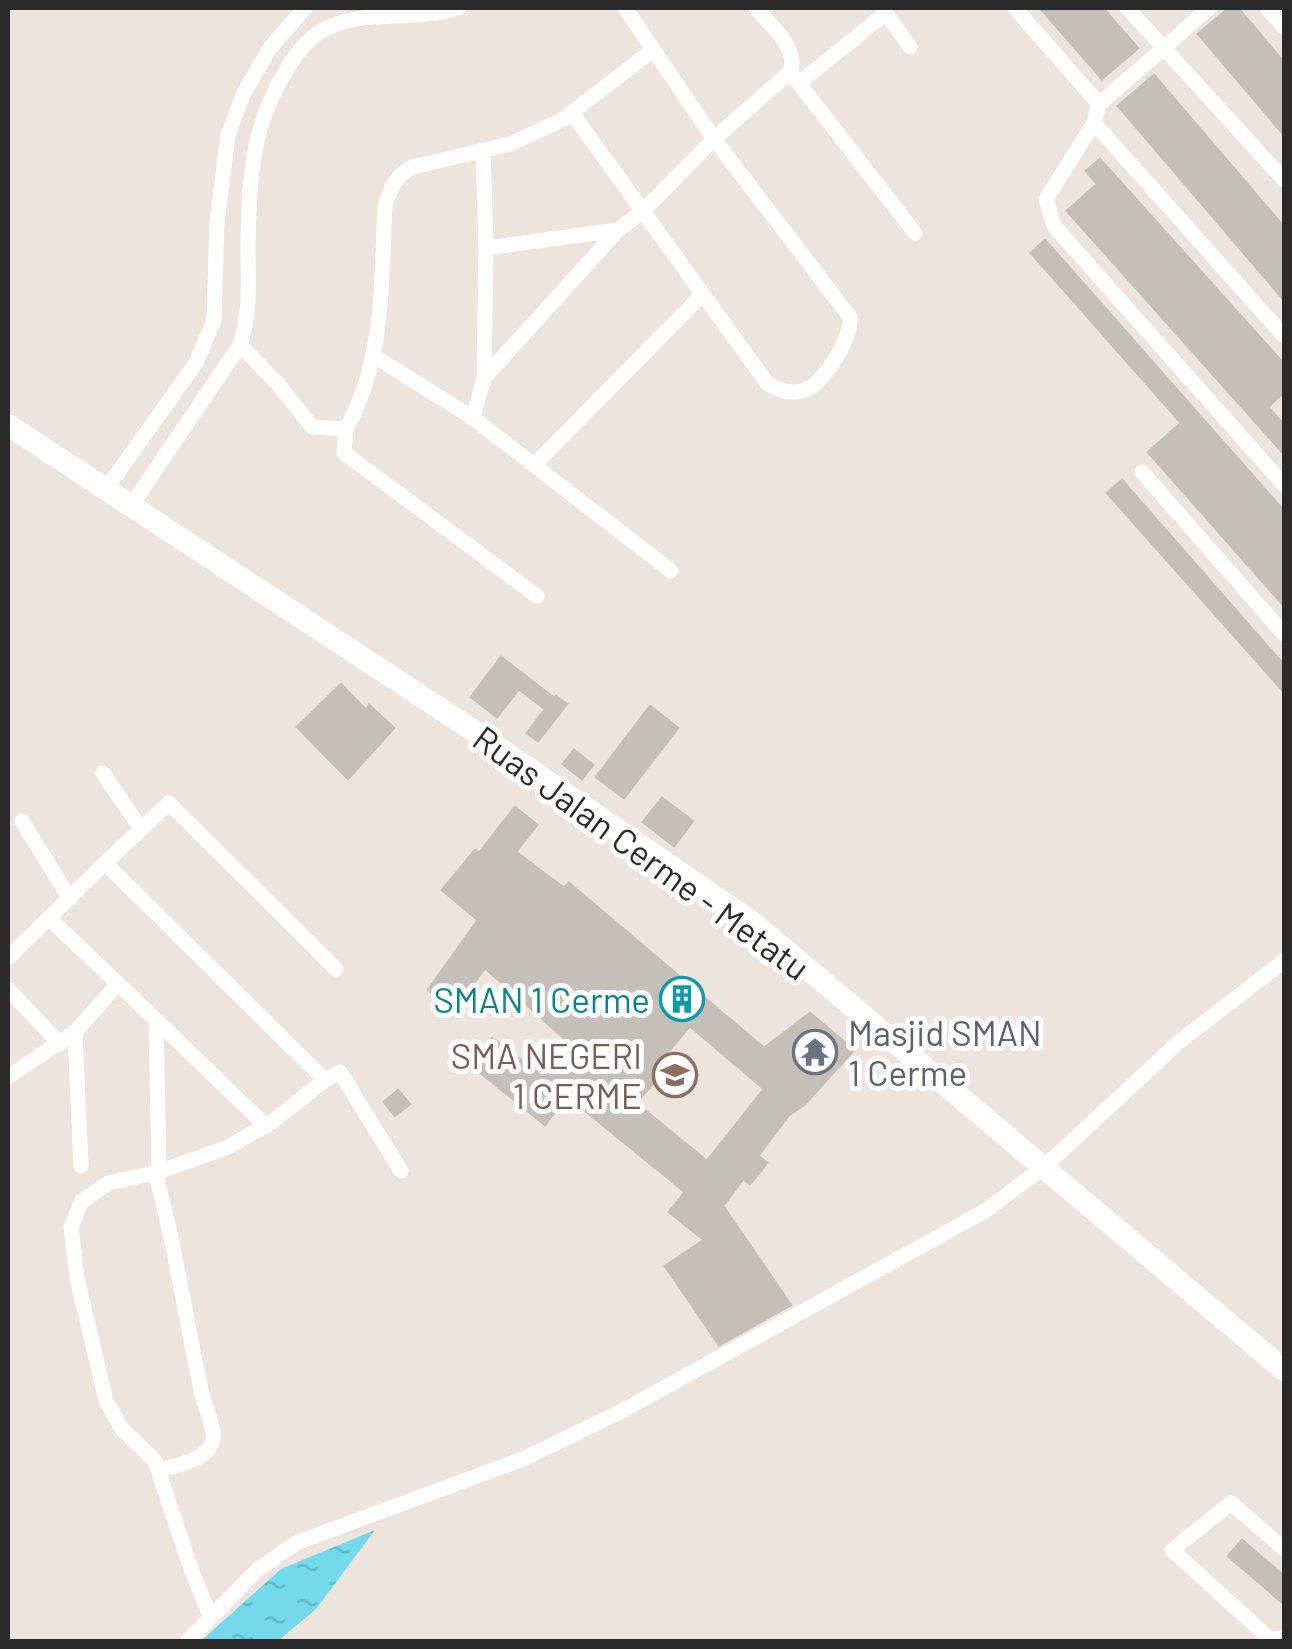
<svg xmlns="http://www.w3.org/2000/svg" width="1292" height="1649" font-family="Barlow,sans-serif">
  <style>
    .water { fill: url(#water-ripples) }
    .building { fill: #c4bfb8; stroke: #c7bfb7; stroke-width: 2.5; fill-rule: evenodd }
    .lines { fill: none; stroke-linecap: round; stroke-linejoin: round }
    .street { stroke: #fff; stroke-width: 15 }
    .secondary { stroke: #fff; stroke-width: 22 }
    .labels { text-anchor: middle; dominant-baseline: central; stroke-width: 10; stroke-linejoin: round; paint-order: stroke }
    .street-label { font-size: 35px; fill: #2a2a2a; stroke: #fff }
    .culture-label { font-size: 35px; fill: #0d838f; stroke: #fff; text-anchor: end }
    .worship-label { font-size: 35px; fill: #5b616d; stroke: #fff; text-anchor: start }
    .education-label { font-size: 35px; fill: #785e54; stroke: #fff; text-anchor: end }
  </style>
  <defs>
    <pattern id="water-ripples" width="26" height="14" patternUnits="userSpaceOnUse" patternTransform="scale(2.5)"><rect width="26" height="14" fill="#73d9eb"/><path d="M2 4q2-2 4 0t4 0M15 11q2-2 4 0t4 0" fill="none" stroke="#64baca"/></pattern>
  </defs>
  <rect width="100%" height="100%" fill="#ece4dd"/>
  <!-- water -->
  <path class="water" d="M375 1530 316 1609 278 1641H201L281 1569Z"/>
  <!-- building -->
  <g class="building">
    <path d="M1040 8H1103L1138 48 1102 79Z"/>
    <path d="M1229 8H1238L1284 62V135L1198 34Z"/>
    <path d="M1154 75 1284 227V300L1118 106Z"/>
    <path d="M1100 159 1284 364V392L1268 407 1284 425V454L1067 211 1097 184 1086 171Z"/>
    <path d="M1045 240 1284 511V606L1148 452 1181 423 1031 253Z"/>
    <path d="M1122 480 1284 665V692L1107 493Z"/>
    <path d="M501 657 554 698 556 696 567 704 538 741 527 733 545 709 519 689 497 717 471 697Z"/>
    <path d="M341 684 366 710 369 705 394 728 348 779 297 727Z"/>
    <path d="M650 706 678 728 624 798 596 777Z"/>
    <path d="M574 750 593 765 582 779 563 764Z"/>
    <path d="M662 798 693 821 674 846 643 822Z"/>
    <path d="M515 807 537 825 516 852 564 888 569 883 764 1048 810 1013 854 1050 805 1104 789 1115 758 1156 767 1163 750 1184 743 1179 723 1206 791 1305 719 1345 665 1266 704 1240 669 1212 685 1192 567 1096 545 1125 471 1065 492 1038 538 1073 565 1039 485 968 455 1009 428 990 478 920 442 890 475 850 479 853ZM690 1026 764 1089 707 1161 636 1103 659 1077 652 1071Z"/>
    <path d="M398 1090 410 1104 395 1116 384 1102Z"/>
    <path d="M1242 1540 1284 1576V1604L1228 1556Z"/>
  </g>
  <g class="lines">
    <!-- street -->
    <g class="street">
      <path d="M625 8 714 139 790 72C800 49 769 24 756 8"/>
      <path d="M882 8 910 47"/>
      <path d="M1015 8 1099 104"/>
      <path d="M1127 8 1164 48 1209 8"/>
      <path d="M1267 8 1284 27"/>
      <path d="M790 72 915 233"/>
      <path d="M799 83 886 13"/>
      <path d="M1094 123 1046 199 1054 226 1284 485"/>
      <path d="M483 151 486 248 484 378"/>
      <path d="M1284 180 1164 48 1099 104 1094 123 1284 336"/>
      <path d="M486 248 618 230"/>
      <path d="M240 345 277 383 312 427 346 429C385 359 381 283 385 206 391 187 395 176 413 167L510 144 562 120 653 50"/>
      <path d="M374 356 473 418 484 378 618 230 643 211 714 139 850 317C853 336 824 384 805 390 791 395 779 391 767 383L572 113"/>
      <path d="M473 418 671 571"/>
      <path d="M346 429 344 453 537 596"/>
      <path d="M534 465 703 294"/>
      <path d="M1142 472 1284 634"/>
      <path d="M106 489 196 363 214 320 217 222 228 135 244 93 270 48 305 8"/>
      <path d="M131 506 240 345C251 311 248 281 248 246 249 179 251 127 287 69 298 51 309 36 329 27 369 9 417 22 458 8"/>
      <path d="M103 773 141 829"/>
      <path d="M22 821 70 899"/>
      <path d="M105 863 169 803 336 969"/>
      <path d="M8 958 49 918"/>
      <path d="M8 989 60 1044"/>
      <path d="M156 1020 266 1126"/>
      <path d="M8 1077 75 1032"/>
      <path d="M325 1080 340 1072 401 1171"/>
      <path d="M81 1166 75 1032 118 984"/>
      <path d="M159 1171 156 1020 49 918 105 863 325 1080 272 1122 226 1148 155 1173 108 1183 81 1202 71 1227 77 1278 106 1401 122 1429 155 1461 191 1569 210 1616"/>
      <path d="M155 1173C176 1247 186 1323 203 1399 206 1410 217 1432 212 1443 205 1461 175 1466 159 1470"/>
      <path d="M1284 1549 1231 1503 1172 1550 1271 1640 1284 1637"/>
      <path d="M187 1642 256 1571 296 1543 523 1459 620 1412 985 1211 1044 1167 1179 1042 1284 961"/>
    </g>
    <!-- secondary -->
    <path class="secondary" d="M8 425 471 729 752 922 1284 1370"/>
  </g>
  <!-- icons -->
  <defs>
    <symbol id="building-ring" viewBox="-11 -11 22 22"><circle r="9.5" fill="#fff" stroke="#0f9aa8" stroke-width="1.5"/><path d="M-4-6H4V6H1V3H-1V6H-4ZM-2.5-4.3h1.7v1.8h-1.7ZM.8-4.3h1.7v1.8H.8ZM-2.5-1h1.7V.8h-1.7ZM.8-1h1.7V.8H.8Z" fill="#0f9aa8"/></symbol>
    <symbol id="temple-ring" viewBox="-11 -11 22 22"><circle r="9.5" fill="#fff" stroke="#6b7280" stroke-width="1.5"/><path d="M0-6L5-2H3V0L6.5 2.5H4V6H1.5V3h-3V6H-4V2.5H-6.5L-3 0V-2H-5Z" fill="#6b7280"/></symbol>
    <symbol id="school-ring" viewBox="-11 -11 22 22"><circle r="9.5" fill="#fff" stroke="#8d6e63" stroke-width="1.5"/><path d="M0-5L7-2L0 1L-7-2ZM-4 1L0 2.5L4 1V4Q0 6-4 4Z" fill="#8d6e63"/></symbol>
  </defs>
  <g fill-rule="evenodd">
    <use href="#building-ring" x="657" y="974" width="50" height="50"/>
    <use href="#temple-ring" x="790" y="1027" width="50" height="50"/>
    <use href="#school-ring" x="650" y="1050" width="50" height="50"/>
  </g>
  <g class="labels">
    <!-- street labels -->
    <g class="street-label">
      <text transform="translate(642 852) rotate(36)">Ruas Jalan Cerme - Metatu</text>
    </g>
    <!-- culture labels -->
    <g class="culture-label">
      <text x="650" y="999">SMAN 1 Cerme</text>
    </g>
    <!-- worship labels -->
    <g class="worship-label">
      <text x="848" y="1032">Masjid SMAN<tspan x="848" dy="40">1 Cerme</tspan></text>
    </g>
    <!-- education labels -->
    <g class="education-label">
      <text x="642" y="1055">SMA NEGERI<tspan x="642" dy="40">1 CERME</tspan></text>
    </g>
  </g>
  <!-- border -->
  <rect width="1292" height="1649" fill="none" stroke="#2a2a2a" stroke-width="20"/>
</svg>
